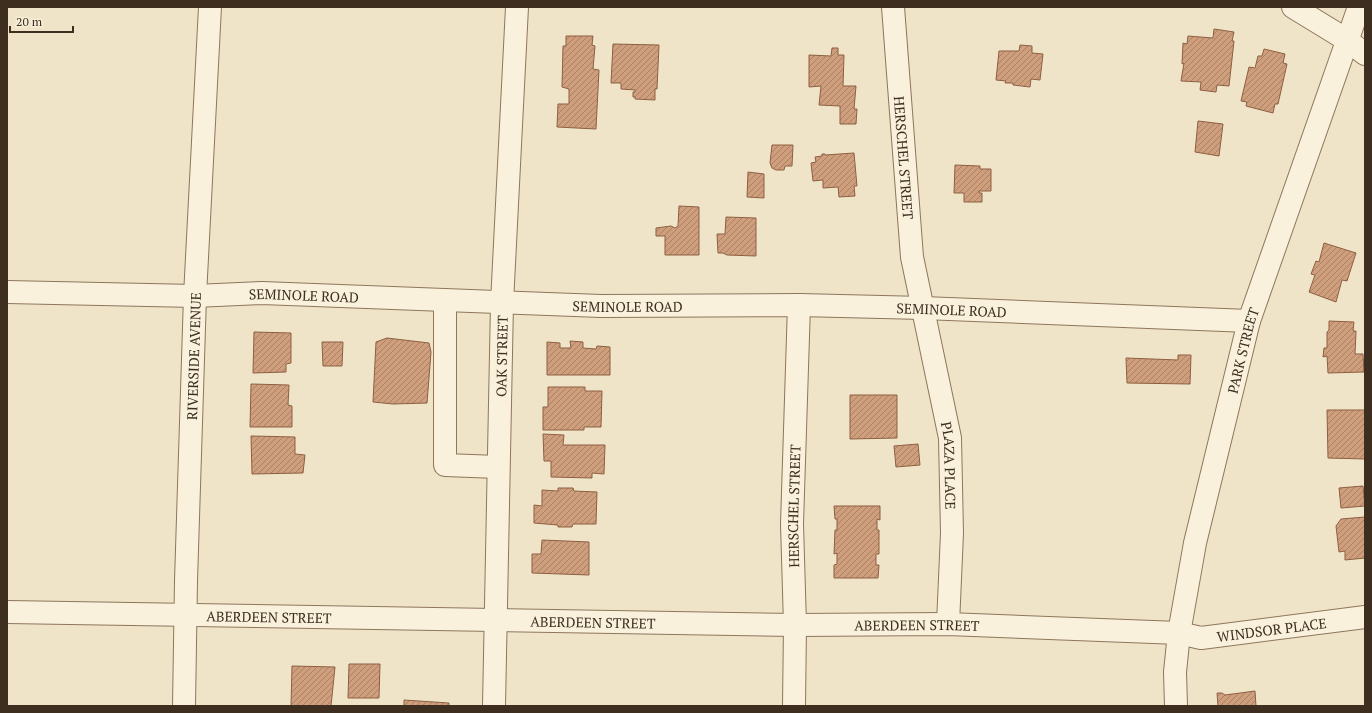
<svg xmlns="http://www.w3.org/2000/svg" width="1372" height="713" font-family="'PT Serif',serif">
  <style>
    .building { fill: url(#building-hatch); stroke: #8d5f41 }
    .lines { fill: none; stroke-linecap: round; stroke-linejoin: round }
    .minor-casing { stroke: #8d765c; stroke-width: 24 }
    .minor { stroke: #faf1dc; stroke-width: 22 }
    .labels { text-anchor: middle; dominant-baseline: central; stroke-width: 3.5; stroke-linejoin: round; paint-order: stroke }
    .street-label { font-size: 14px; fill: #3d2e20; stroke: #f7eed8 }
  </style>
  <defs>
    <pattern id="building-hatch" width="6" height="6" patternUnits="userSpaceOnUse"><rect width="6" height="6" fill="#cf9f7d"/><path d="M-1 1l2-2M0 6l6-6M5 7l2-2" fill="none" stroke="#a98266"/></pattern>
  </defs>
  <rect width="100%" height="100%" fill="#f0e4c8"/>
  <!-- building -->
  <g class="building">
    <path d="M1214 29 1234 32 1232 41H1234L1229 86 1217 85 1216 92 1200 90 1201 82 1181 81 1184 63 1182 64 1183 43 1187 44 1188 36 1213 38Z"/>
    <path d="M566 36H593L592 45 595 46 593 69 599 70 596 129 557 127 558 104H569V89L562 87 563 46H566Z"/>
    <path d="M613 44 659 45 657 89H655V100L635 99V97H633V92H635V90L621 89V83H611Z"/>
    <path d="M1020 45 1032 46V53L1043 54 1040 80 1031 79 1030 87 1013 85V83H1005L1006 81 996 80 999 51H1019Z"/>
    <path d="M832 48H838V55H844L843 86H856L854 109H857L856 124H840V106L819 105 821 86 809 87V55L831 56Z"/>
    <path d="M1264 49 1285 54 1283 63 1287 64 1278 104H1275L1273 113 1246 106 1247 102 1241 101 1249 67 1255 68 1258 56H1262Z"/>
    <path d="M1198 121 1223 124 1219 156 1195 152Z"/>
    <path d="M772 145H793L792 166H785L784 170H776L772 168 770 163Z"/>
    <path d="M854 153 857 186H854L855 196 839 197 838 187 823 188V180L813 181 811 163 816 162 815 157 822 156V154H825V155Z"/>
    <path d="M955 165 980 166V169H991V191H979V193H982V202H964V193H954Z"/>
    <path d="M748 172 764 174V198L747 197Z"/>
    <path d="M679 206 699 207V255H665V236H656V228L671 226 675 228 678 226Z"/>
    <path d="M726 217 756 218V256L727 255 723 253H718L717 234H725Z"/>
    <path d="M1324 243 1356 253 1347 281 1342 280 1336 302 1309 292 1315 275 1311 274 1316 261 1319 262Z"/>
    <path d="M1329 321 1354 322 1353 331H1356L1355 354H1363L1364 372 1328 373 1327 356 1323 357 1324 348H1327V332L1329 330Z"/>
    <path d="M254 332 291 333V363L286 364V372L253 373Z"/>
    <path d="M387 338 429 343 431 352 427 403 393 404 373 402 376 342Z"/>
    <path d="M570 341 583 342V348L596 349 597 346 610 347V375H547V342L560 343V348H571Z"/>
    <path d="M322 342H343L342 366H323Z"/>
    <path d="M1178 355H1191L1190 384 1127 383 1126 358 1178 360Z"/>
    <path d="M251 384 289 385 288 405 292 406V427H250Z"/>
    <path d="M548 387H585V391H602L601 427H584V430H543V407H548Z"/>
    <path d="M850 395H897V438L850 439Z"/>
    <path d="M1327 410H1365V459L1328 458Z"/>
    <path d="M543 434 564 435 563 445H605L604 474 592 473V478L551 477V461H544Z"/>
    <path d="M251 436 295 437V454L305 455 303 473 252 474Z"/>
    <path d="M918 444 920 465 896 467 894 446Z"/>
    <path d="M1363 486 1365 506 1341 508 1339 488Z"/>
    <path d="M558 488H573L574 491 597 492 596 524H573L572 527H558V525L534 523V505L542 506V490L558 491Z"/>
    <path d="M834 506H880V520L877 519V530H879V554H876V565H879L878 578H834V565L837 564V553L834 554 835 530H837V519H835Z"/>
    <path d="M1365 517V558L1345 560V551L1339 552 1336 526 1341 519Z"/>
    <path d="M542 540 589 542V575L532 573V554H541Z"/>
    <path d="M349 664H380L379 698H348Z"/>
    <path d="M292 666 335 667 331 706H291Z"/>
    <path d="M1255 691 1256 706H1218L1217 693H1222L1225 695Z"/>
    <path d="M404 700 449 703V706H404Z"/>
  </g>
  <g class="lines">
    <defs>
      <g id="minor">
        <path id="s1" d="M893 7 912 257 950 438 952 533 948 624"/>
        <path d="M1293 7 1347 40 1365 54"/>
        <path id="s2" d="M7 292 195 296 262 293 601 306 799 305 923 308 1249 321"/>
        <path d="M445 300V465L498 467"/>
        <path id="s3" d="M7 612 795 625 948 624 1179 633 1201 638 1365 617"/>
        <path id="s4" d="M184 706 186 581 195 296 210 7"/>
        <path id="s5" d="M494 706 502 303 517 7"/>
        <path id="s6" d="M794 706 795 625 792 524 799 305"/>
        <path id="s7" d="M1176 706 1175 672 1179 633 1195 543 1249 321 1359 7"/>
      </g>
    </defs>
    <!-- minor casing -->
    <use href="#minor" class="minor-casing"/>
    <!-- minor -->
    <use href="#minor" class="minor"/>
  </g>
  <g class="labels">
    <!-- street labels -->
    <g class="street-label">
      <text stroke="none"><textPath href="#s1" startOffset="151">HERSCHEL STREET</textPath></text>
      <text stroke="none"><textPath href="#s2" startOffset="297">SEMINOLE ROAD</textPath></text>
      <text stroke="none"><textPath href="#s2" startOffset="621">SEMINOLE ROAD</textPath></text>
      <text stroke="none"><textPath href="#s2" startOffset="945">SEMINOLE ROAD</textPath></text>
      <text stroke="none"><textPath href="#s7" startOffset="363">PARK STREET</textPath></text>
      <text stroke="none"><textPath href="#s4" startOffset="350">RIVERSIDE AVENUE</textPath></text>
      <text stroke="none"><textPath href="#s5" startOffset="350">OAK STREET</textPath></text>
      <text stroke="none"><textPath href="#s1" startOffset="463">PLAZA PLACE</textPath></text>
      <text stroke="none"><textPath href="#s6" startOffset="200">HERSCHEL STREET</textPath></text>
      <text stroke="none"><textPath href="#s3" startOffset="262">ABERDEEN STREET</textPath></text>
      <text stroke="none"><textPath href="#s3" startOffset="586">ABERDEEN STREET</textPath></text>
      <text stroke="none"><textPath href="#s3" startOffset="910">ABERDEEN STREET</textPath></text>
      <text stroke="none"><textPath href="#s3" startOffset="1266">WINDSOR PLACE</textPath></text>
    </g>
  </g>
  <!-- border -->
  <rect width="1372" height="713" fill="none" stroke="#3d2e20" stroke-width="16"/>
  <!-- scale -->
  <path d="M10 26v6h63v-6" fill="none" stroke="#3d2e20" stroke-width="2"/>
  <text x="16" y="26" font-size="12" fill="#3d2e20" stroke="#f7eed8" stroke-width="3" paint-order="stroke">20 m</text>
</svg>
